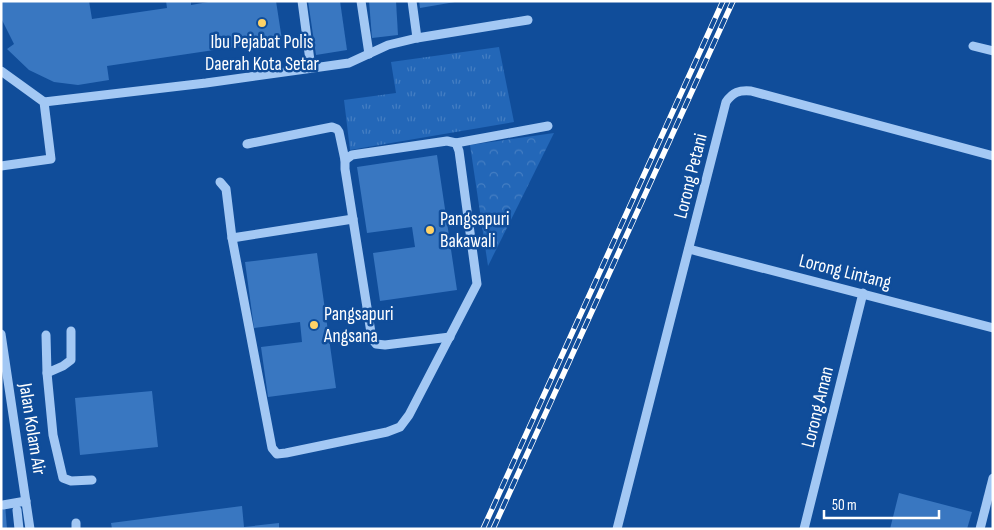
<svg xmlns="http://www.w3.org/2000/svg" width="994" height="530" font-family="'Sofia Sans Condensed',sans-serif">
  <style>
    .grass { fill: url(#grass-tufts) }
    .park { fill: url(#park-crowns) }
    .building { fill: #3977c1 }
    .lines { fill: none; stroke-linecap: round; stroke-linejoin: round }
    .minor { stroke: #a3c8f4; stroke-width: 9 }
    .rail-casing { stroke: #fff; stroke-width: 5.5 }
    .rail { stroke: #104d9a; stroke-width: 4; stroke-dasharray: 11; stroke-linecap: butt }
    .poi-dot { fill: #ffd266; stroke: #104d9a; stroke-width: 2 }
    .labels { text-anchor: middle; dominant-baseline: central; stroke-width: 5; stroke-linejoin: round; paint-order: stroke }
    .poi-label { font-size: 19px; fill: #fff; stroke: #104d9a; text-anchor: start }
    .street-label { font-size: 19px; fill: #fff; stroke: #104d9a }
  </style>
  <defs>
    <pattern id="grass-tufts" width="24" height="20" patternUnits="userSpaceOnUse" patternTransform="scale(1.25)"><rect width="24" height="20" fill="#2367b8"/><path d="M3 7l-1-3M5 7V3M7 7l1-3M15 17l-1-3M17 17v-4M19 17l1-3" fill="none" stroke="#447ec3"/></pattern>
    <pattern id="park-crowns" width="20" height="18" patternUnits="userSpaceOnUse" patternTransform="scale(1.25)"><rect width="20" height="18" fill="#2367b8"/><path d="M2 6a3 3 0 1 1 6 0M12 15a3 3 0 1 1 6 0" fill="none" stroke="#447ec3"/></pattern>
  </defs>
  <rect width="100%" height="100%" fill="#104d9a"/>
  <!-- grass -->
  <path class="grass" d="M499 47 514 122 350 150 344 100 396 93 391 62Z"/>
  <!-- park -->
  <path class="park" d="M554 133 488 266 470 145Z"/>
  <!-- building -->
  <g class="building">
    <path d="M1 1H89L92 19 167 8 166 1H191V5L214 1H276L282 40 107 66 109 80 78 85 54 82 29 70 7 49 14 44 1 18Z"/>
    <path d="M308 1H340L347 50 316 55Z"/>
    <path d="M369 1H396L398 35 372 38Z"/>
    <path d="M419 1H455V2L420 8Z"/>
    <path d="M437 155 457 290 380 301 373 253 415 247 412 227 367 233 357 167Z"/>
    <path d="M317 253 336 388 268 397 261 347 302 342 300 322 254 328 245 262Z"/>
    <path d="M152 391 158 447 80 455 75 398Z"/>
    <path d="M899 493 972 512 967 529H890Z"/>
    <path d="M5 504 7 529H1V505Z"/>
    <path d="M242 506 244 527 279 523V529H112L111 523Z"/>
  </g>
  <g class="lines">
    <!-- minor -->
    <g class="minor">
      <path d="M302 1 311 68"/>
      <path d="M361 1 369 54"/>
      <path d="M412 1 417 38"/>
      <path d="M973 46 993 51"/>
      <path d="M1 71 44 102 51 159 1 166"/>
      <path d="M44 102 206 83 349 63 388 45 417 38 528 20"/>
      <path d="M247 144 332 127 337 129 339 132 345 160V169L372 339 376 344 385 345 450 337"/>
      <path d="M345 160 352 155 447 141 456 143 548 126"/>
      <path d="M220 182 226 189 232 238 272 448 277 454 286 453 387 432 400 427 409 415 477 284 459 151 456 143"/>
      <path d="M232 238 353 219"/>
      <path d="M689 249 993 328"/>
      <path d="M1 334 30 529"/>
      <path d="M46 335 47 373 63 366 71 360V331"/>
      <path d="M47 373 53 435 63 478 71 481 92 480"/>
      <path d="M3 505 26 501"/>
      <path d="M17 510 19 529"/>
      <path d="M76 523V529"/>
      <path d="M617 529 726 102C733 92 739 90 751 91L993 156"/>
      <path d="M804 529 863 293"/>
      <path d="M980 529 993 478"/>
    </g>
    <defs>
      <g id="rail">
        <path d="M483 529 723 1"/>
        <path d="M493 529 733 1"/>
      </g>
    </defs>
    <!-- rail casing -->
    <use href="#rail" class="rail-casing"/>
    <!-- rail -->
    <use href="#rail" class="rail"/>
  </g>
  <!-- markers -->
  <g class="poi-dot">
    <circle cx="262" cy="23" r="5"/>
    <circle cx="430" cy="230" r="5"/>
    <circle cx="314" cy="325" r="5"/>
  </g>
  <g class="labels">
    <!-- poi labels -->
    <g class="poi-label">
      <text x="262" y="42" text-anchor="middle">Ibu Pejabat Polis<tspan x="262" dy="22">Daerah Kota Setar</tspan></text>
      <text x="440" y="219">Pangsapuri<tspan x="440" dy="22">Bakawali</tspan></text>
      <text x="324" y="314">Pangsapuri<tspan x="324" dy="22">Angsana</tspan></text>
    </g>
    <!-- street labels -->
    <g class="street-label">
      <text transform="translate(691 176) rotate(-76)">Lorong Petani</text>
      <text transform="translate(845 272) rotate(14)">Lorong Lintang</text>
      <text transform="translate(818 407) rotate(-76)">Lorong Aman</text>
      <text transform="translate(32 429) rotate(81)">Jalan Kolam Air</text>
    </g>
  </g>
  <!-- border -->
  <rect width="994" height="530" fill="none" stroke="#ffffff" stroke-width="5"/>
  <!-- scale -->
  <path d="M824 510v8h115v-8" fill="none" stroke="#ffffff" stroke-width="2.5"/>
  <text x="832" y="510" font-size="15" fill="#ffffff" stroke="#104d9a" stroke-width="4" paint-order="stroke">50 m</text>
</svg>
